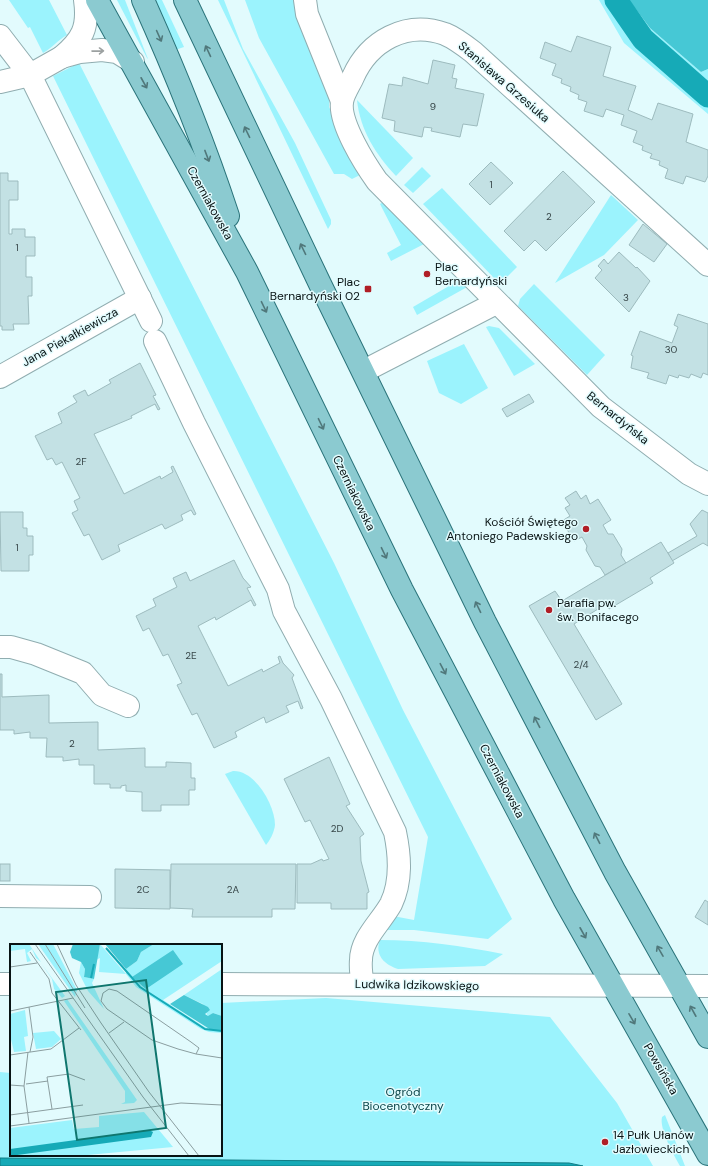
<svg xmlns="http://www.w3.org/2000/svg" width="708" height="1166" font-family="'DM Sans',sans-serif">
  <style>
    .green { fill: #9bf3fd }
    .forest { fill: #46c8d5 }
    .water { fill: #16aab7; stroke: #127d86 }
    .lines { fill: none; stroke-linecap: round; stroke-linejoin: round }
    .canal { stroke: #16aab7; stroke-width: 23 }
    .building { fill: #c3e1e4; stroke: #9dbbbe }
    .minor-casing { stroke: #90adb0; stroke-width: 24 }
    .major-casing { stroke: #2a737a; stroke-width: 24 }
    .minor { stroke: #fff; stroke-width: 22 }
    .major { stroke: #8bcad0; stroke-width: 22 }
    .oneway { stroke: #50787b }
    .oneway2 { stroke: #9ca1a1 }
    .poi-dot { fill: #b01e26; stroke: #e2fbfd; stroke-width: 1.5 }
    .labels { text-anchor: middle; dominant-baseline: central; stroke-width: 3; stroke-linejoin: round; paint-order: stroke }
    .number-label { font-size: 10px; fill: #374648 }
    .street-label { font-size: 12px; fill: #081314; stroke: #e2fbfd }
    .poi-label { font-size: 12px; fill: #081314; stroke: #e2fbfd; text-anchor: start }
    .park-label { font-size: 12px; fill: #0a454a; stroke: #e2fbfd }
    .inset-river { fill: none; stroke: #16aab7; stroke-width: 2 }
    .inset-road { fill: none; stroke: #8b9ea0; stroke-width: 1 }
    .view { fill: #0f766e; fill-opacity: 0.15; stroke: #0f766e; stroke-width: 2 }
    .inset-edge { fill: none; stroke: #081314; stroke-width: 2 }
  </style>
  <rect width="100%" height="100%" fill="#e2fbfd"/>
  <!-- green -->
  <g class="green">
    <path d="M9 0H49L67 35C58 40 52 48 43 53L30 27 28 28Z"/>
    <path d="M117 0H125L148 59 147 58Z"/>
    <path d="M156 0H162L184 47 175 50Z"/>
    <path d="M218 0H224L243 49 295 143 331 220V224L328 229Z"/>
    <path d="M245 0H298L330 85 329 107 362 174 352 179 344 174H334L259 38Z"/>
    <path d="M599 0H629L650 28 701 72 708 69V114L624 43Z"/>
    <path d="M79 63 334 563 403 710 512 919 488 939 414 930H384L393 916 414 920 428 837 53 76Z"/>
    <path d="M357 100 413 158 396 176C376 155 360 130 357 100Z"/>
    <path d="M422 167 431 176 413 193 404 185Z"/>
    <path d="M442 188 517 267 505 279 494 278 423 204Z"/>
    <path d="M611 195 638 220 604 255 555 283Z"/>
    <path d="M385 201 426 243 391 261 387 253 401 245 380 204Z"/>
    <path d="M461 279 469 286 417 315 413 307Z"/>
    <path d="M534 284 605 355 587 375 518 306 520 299Z"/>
    <path d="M489 326 499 328 535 364 514 376 486 327Z"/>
    <path d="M464 344 488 388 461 404 439 393 427 361Z"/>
    <path d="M233 771C255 770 275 805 275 825 274 833 270 840 266 845L225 774Z"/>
    <path d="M380 940C422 940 462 946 503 954L485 966 398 969C385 965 374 955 380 940Z"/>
    <path d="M326 998 550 1017 617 1103 653 1166H0V1072L11 1073V1155H221V1003Z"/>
    <path d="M665 1115 685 1166H680C674 1155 659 1129 662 1117Z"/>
  </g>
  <!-- forest -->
  <path class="forest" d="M629 0H708V69L701 72 650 28Z"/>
  <!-- water -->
  <path class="water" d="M0 1158 569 1163 583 1166H0Z"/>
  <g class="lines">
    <!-- canal -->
    <path class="canal" d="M616 0 643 39 708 96"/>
  </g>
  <!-- building -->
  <g class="building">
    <path d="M577 36 611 47 603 76 636 86 628 110 652 120 658 103 693 114 686 142 708 150V176L705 182 686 176 683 184 665 178 668 169 659 165 660 161 650 158 652 154 642 150 643 146 633 142 637 131 621 125 624 115 606 109 603 117 584 111 587 102 578 99 579 95 570 91 571 87 561 83 562 79 552 75 556 64 540 58 545 42 571 52Z"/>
    <path d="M433 60 455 65 452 78 457 79 455 88 484 94 477 126 463 124 460 137 431 131 432 128 424 127 422 137 394 131 395 121 382 118 389 84 402 86 403 77 428 84Z"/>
    <path d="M491 162 513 183 490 205 469 184Z"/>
    <path d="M563 171 595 202 546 251 535 240 524 251 504 231Z"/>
    <path d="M0 173H8V181H18V200H9V234H12V229H25V237H35V256H26V277H32V296H28L29 324H13L14 330H2V326H0Z"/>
    <path d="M643 224 667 244 654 262 629 245Z"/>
    <path d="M619 252 636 268 637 267 650 281 629 312 595 278 602 270 598 266 604 259 608 264Z"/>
    <path d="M678 314 708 324V375L703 373 701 378 691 374 689 378 679 375 678 378 669 375 666 384 647 378 649 373 631 368 633 356 631 355 640 331 672 343 678 327 674 325Z"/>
    <path d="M140 363 156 395 153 396 160 409 158 410 155 404 131 416 132 418 94 434 124 494 160 476 161 479 173 472 171 467 173 466 196 514 194 515 191 510 181 515 183 520 165 529 162 524 118 545 120 551 102 560 89 534 84 536 72 513 78 510 74 501 80 498 62 462 56 465 52 458 47 460 35 436 62 423 58 413 77 402 73 396 85 390 88 396 111 383 109 380Z"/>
    <path d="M529 394 534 402 507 417 502 409Z"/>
    <path d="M576 491 581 499 586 495 590 504 598 499 611 520 603 525 608 534H613L622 549 621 555 626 563 605 575 600 567 595 566 586 550 587 546 582 537 574 541 562 521 570 516 565 508 570 505 565 498Z"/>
    <path d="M702 510 708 513V546L703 543 672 561 668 553 697 536 690 524Z"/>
    <path d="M0 512H23V528H27V536H33V555H29V571H1Z"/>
    <path d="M661 542 674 563 650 578 653 583 609 609 606 604 574 624 622 704 596 720 529 606 555 591 562 601Z"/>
    <path d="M234 560 243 578 251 587 247 588 256 605 254 606 251 600 216 620 215 617 198 626 228 686 262 669 263 672 280 663 278 657 280 656 283 663 294 675 292 678 303 708 301 709 298 701 286 706 289 712 266 723 264 717 235 732 237 737 214 748 197 713 192 715 177 685 182 683 168 654 163 656 149 628 143 631 136 616 156 606 153 599 177 587 173 578 186 572 190 581Z"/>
    <path d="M0 674H2V697L49 695V723L98 722V750L145 748V767H166V762L191 763V778H195V790H189V805H161V811H142V792L126 791V785L121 786V788H110V784H94V765H79V759L63 761V757H46L47 738H30V732L14 734V730H0Z"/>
    <path d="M329 757 350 804 346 806 364 834 360 837 361 861 369 892 367 893V909H331V903H297V864H311L322 859 323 861 329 859 310 820 305 822 284 779Z"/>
    <rect x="0" y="864" width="10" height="17"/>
    <path d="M171 864H296L295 909H272V917H192L193 909 170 908Z"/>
    <path d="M115 869 170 870V909L115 908Z"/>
    <path d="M705 900 708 902V925L695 917Z"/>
  </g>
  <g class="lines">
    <defs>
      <g id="minor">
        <path d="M305 0 307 14 342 101"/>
        <path d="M0 36 30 75 151 321"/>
        <path d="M62 57C82 40 89 28 85 0"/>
        <path d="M0 82 30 75 62 57 80 52 102 50 117 52 133 62"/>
        <path d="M708 265 473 52C464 45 455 38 445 34 406 20 369 41 353 77 350 84 343 94 342 102 339 123 365 164 377 181L601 407 689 474 708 484"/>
        <path d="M155 341 194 423 278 589 284 611 331 699 395 832C400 856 402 881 391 904 381 922 361 939 361 960 360 968 362 976 362 984"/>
        <path d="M364 371 496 303"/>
        <path d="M0 377 140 298"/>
        <path d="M0 647H11L36 654 83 673 102 695 128 706"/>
        <path d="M0 896 90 897"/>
        <path d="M0 984H11"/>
        <path d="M221 984 708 986"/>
      </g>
      <g id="major">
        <path d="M97 0 247 272 402 590 564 899 708 1154"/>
        <path d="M143 0C175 71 204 143 228 216"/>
        <path d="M185 0 320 284 485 622 615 872 708 1037"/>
      </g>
    </defs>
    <!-- minor casing -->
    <use href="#minor" class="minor-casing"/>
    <!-- major casing -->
    <use href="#major" class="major-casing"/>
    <!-- minor -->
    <use href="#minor" class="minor"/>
    <!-- major -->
    <use href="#major" class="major"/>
  </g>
  <!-- one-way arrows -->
  <defs><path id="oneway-shaft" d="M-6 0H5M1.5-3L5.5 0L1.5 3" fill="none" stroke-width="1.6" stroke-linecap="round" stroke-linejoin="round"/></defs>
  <g class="oneway">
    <use href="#oneway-shaft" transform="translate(159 36) rotate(66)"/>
    <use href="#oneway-shaft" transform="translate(208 51) rotate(-115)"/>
    <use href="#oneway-shaft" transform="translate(144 83) rotate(61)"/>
    <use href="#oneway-shaft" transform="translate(247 132) rotate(-116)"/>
    <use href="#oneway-shaft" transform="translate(207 156) rotate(69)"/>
    <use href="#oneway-shaft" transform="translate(303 249) rotate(-116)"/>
    <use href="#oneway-shaft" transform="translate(264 307) rotate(64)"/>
    <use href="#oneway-shaft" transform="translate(321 424) rotate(64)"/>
    <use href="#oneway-shaft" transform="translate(384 553) rotate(64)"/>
    <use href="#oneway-shaft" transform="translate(478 607) rotate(-116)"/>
    <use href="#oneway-shaft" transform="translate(443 669) rotate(62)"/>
    <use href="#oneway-shaft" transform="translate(537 722) rotate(-117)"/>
    <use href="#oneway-shaft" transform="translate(597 838) rotate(-117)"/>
    <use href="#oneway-shaft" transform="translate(583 933) rotate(61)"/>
    <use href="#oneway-shaft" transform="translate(660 951) rotate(-120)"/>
    <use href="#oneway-shaft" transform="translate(693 1011) rotate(-119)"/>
    <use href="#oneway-shaft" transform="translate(632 1019) rotate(60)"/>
  </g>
  <use class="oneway2" href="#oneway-shaft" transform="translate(98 51) rotate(-1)"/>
  <!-- markers -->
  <g class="poi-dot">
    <circle cx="427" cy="274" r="4"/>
    <rect x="364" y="285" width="8" height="8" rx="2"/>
    <circle cx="586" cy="529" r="4"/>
    <circle cx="549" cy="610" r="4"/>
    <circle cx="605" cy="1142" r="4"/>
  </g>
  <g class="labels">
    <!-- number labels -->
    <g class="number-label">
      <text x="433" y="106">9</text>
      <text x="491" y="184">1</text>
      <text x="549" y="216">2</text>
      <text x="17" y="247">1</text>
      <text x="626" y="297">3</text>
      <text x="671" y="349">30</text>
      <text x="81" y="461">2F</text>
      <text x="17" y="547">1</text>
      <text x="191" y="655">2E</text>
      <text x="581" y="664">2/4</text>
      <text x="72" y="743">2</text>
      <text x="337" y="828">2D</text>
      <text x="143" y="889">2C</text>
      <text x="233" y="889">2A</text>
    </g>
    <!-- street labels -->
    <g class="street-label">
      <text transform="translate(504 82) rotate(41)">Stanisława Grzesiuka</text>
      <text transform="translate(210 203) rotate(61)">Czerniakowska</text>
      <text transform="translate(70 337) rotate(-29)">Jana Piekałkiewicza</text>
      <text transform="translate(618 418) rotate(39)">Bernardyńska</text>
      <text transform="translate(354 493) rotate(64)">Czerniakowska</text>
      <text transform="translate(502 781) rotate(62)">Czerniakowska</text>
      <text transform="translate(417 985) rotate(1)">Ludwika Idzikowskiego</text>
      <text transform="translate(661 1069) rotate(60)">Powsińska</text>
    </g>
    <!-- poi labels -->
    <g class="poi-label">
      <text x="435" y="267">Plac<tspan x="435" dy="14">Bernardyński</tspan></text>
      <text x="360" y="282" text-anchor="end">Plac<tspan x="360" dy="14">Bernardyński 02</tspan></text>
      <text x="578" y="522" text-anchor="end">Kościół Świętego<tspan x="578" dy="14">Antoniego Padewskiego</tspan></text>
      <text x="557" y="603">Parafia pw.<tspan x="557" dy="14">św. Bonifacego</tspan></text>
      <text x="613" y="1135">14 Pułk Ułanów<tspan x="613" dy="14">Jazłowieckich</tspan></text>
    </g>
    <!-- park labels -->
    <g class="park-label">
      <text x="403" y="1092">Ogród<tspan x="403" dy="14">Biocenotyczny</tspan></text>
    </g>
  </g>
  <!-- overview -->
  <g transform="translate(10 944)">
    <rect width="212" height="212" fill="#e2fbfd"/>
    <path d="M0 0H19L31 18 26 14 22 5 17 9 21 17 17 18 15 5 0 7ZM28 0H43L67 46 65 53ZM90 0 116 30V25L127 17 131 8 144 0H212V17L153 56 193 82 201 86H212V89L199 88 191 85 126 43 116 30 89 28 90 14 86 16ZM71 18 75 25 74 33 84 35 82 39 94 65 78 47 69 29ZM31 19 55 52 52 54 44 45 42 35ZM212 25V72L203 69 198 73 193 60 174 51ZM57 55 127 156 124 159 111 160 115 158V147L54 57ZM15 66 18 92 14 93 16 107 4 108 0 91V70ZM44 87 51 95 42 103 26 105 23 89ZM134 168 163 203 67 212H0V184L62 176 64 185 89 183V172Z" fill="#9bf3fd"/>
    <path d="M63 0H90L84 35 74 33 75 25 71 18 62 14 60 8ZM95 0H144L131 8 127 17 116 25ZM163 6 173 20 136 45 122 33ZM174 51 198 63 200 66 195 70 198 72 203 69 212 72V86H201L160 60Z" fill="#46c8d5"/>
    <path d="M139 186 143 188 141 193 0 212V205Z" fill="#16aab7"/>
    <path class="inset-river" d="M96 4 130 43 195 85 212 87M81 34 84 20"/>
    <path class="inset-road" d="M25 0 133 153 179 212M35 0 75 64M47 0 66 41 91 79 139 148 189 212M20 8 39 35 42 49 71 86M0 23 27 19M19 63 23 93 20 108M0 67 63 54M99 89 114 78M18 108 14 142 19 179M186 110 189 104 181 98 107 47 99 45 93 49 91 57 97 65 142 96 168 105 186 110 212 114M0 111 41 105 69 84M16 140 38 137M0 141 14 142M42 165 37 133 59 130 75 136M0 171 73 161M0 182 171 159 212 161"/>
    <path class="view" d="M136 36 156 184 67 196 46 48Z"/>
    <rect width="212" height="212" class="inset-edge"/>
  </g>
</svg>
